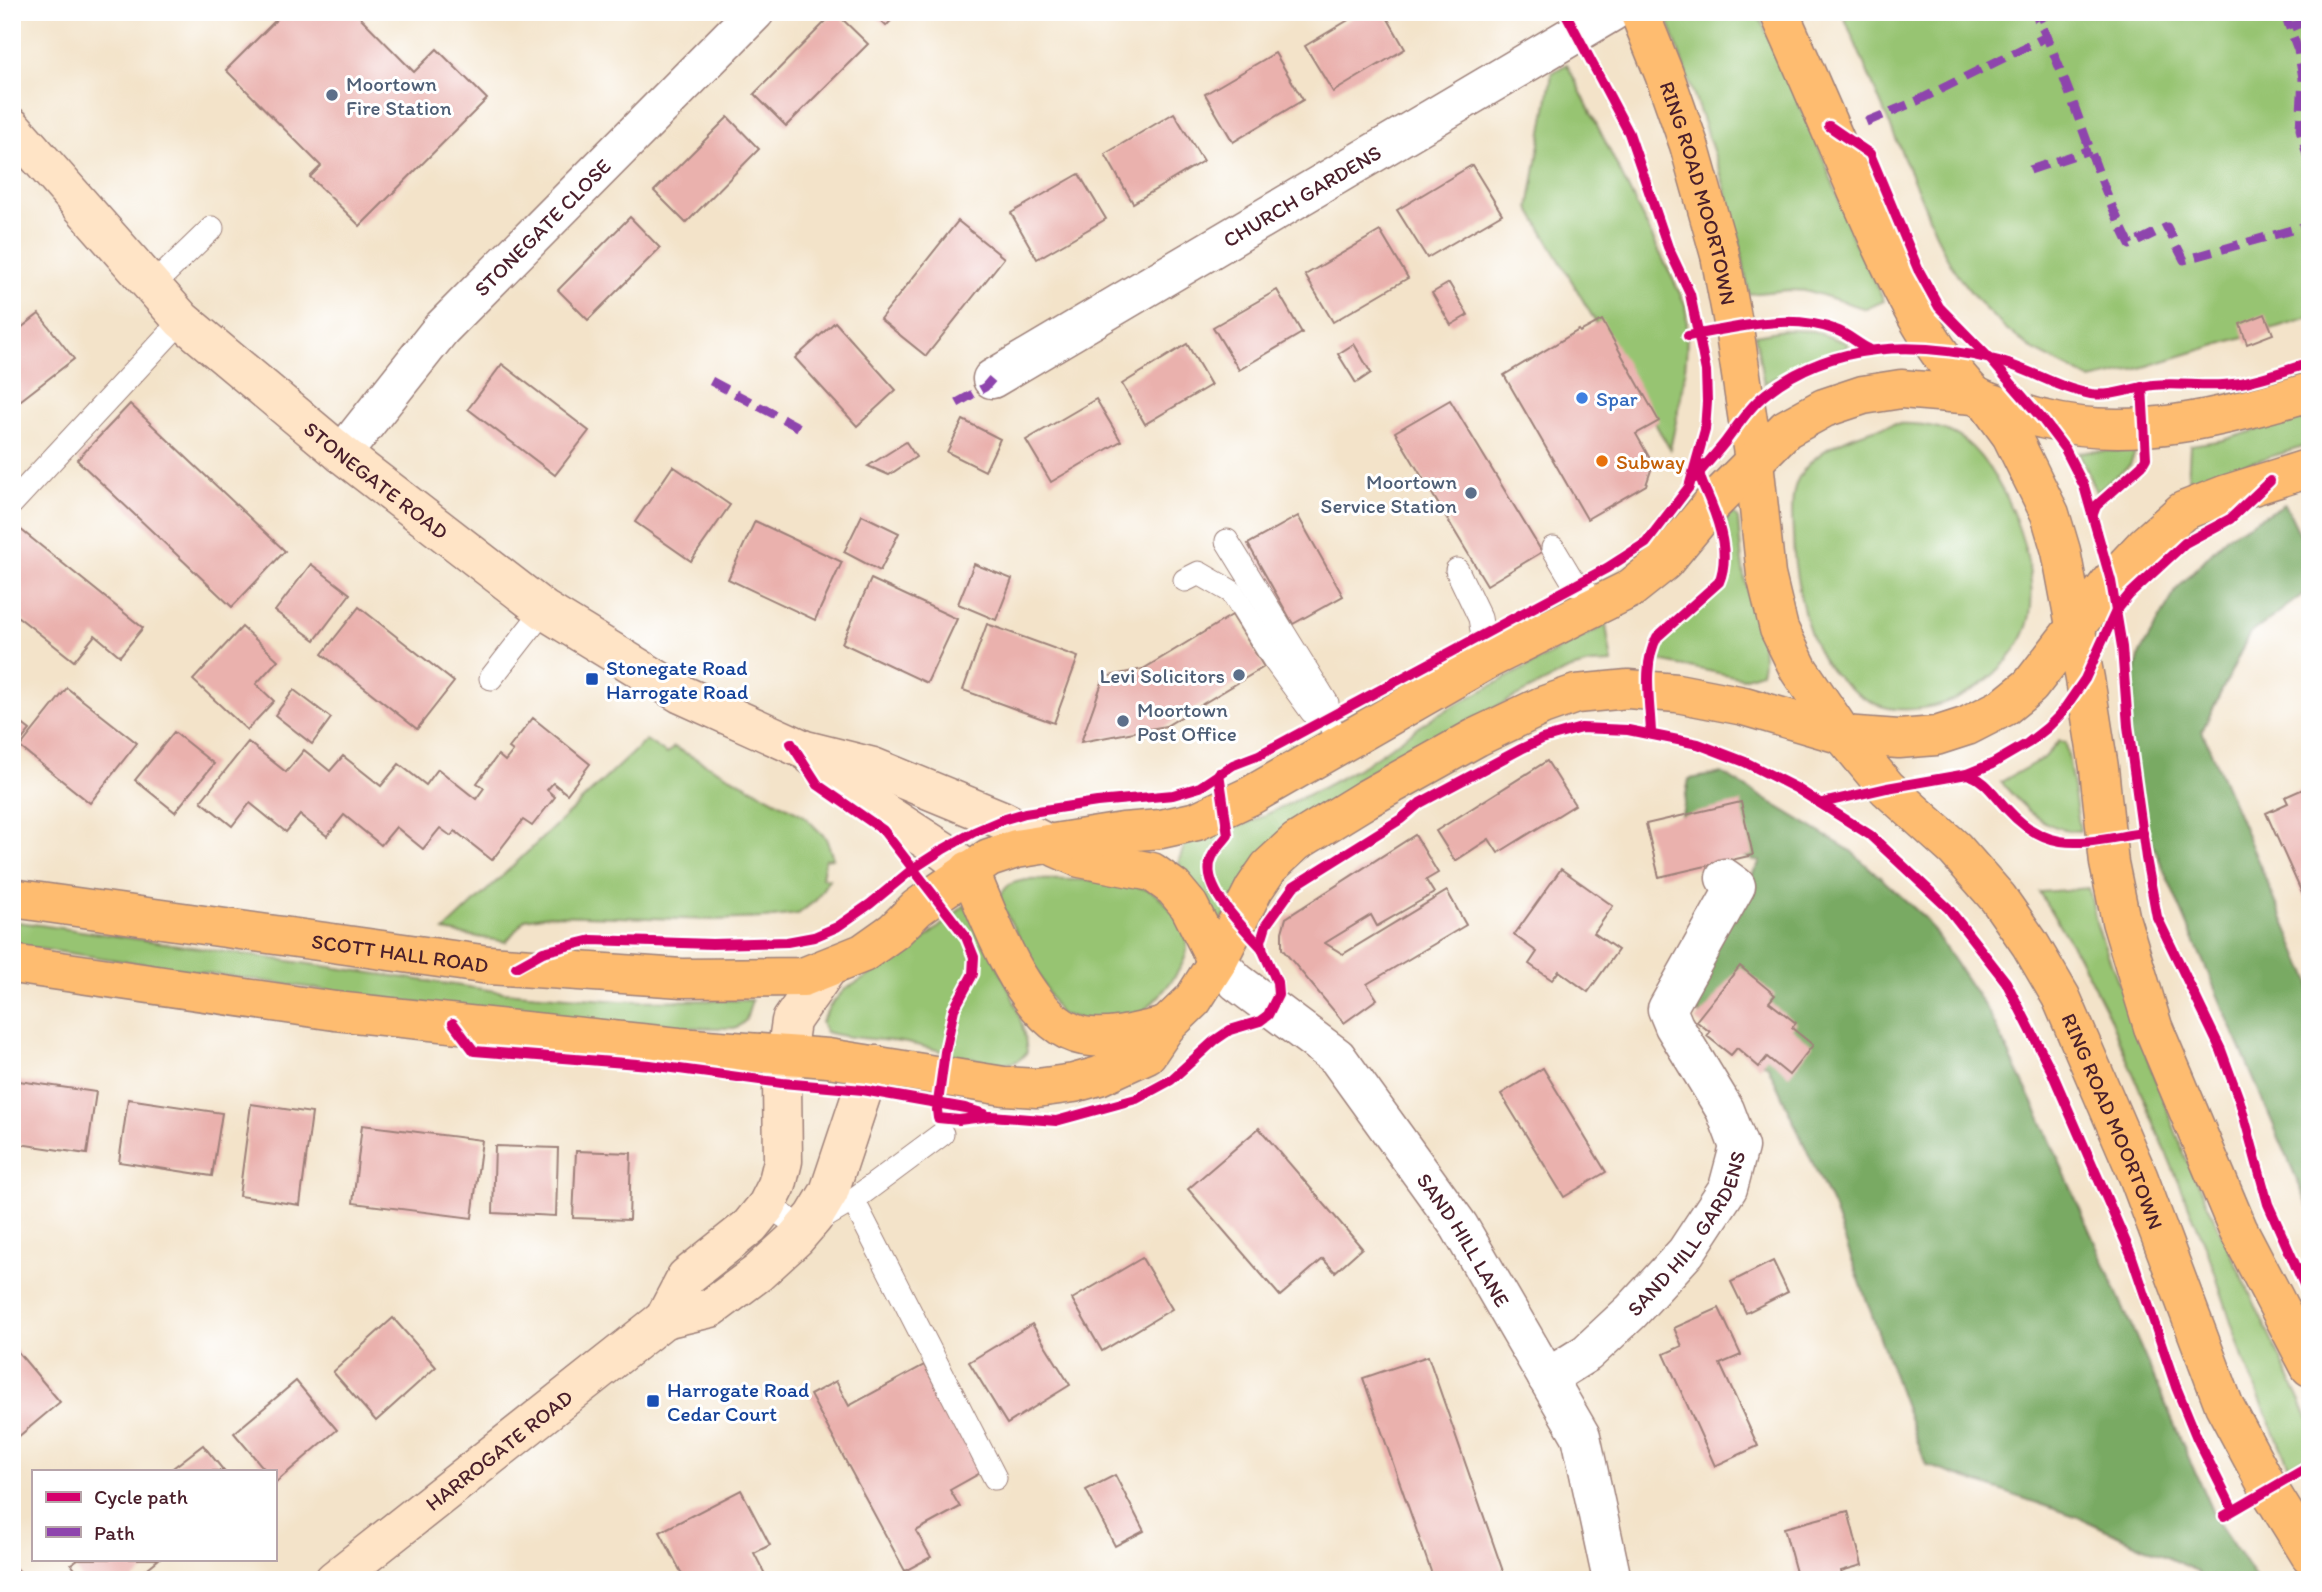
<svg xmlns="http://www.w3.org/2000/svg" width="2322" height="1592" font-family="Itim,sans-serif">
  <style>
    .green { fill: #97c472; stroke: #70724e; stroke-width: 2 }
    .forest { fill: #79aa64; stroke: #626448; stroke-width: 2 }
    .building { fill: #eab1ad }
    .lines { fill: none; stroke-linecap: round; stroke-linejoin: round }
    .lane-casing { stroke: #9e817a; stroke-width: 25 }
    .street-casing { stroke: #9e817a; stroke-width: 41 }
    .secondary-casing { stroke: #9e817a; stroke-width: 41 }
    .highway-casing { stroke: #9e817a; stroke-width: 41 }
    .lane { stroke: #fff; stroke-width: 23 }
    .street { stroke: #fff; stroke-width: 38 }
    .secondary { stroke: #ffe4c6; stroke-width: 38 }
    .highway { stroke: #febc70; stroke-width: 38 }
    .quiet { stroke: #8e44ad; stroke-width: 9; stroke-dasharray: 18 9; stroke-linecap: butt }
    .cycleway-casing { stroke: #fff; stroke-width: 15 }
    .cycleway { stroke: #d6006c; stroke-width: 10 }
    .service-dot { fill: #5c6f8a; stroke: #fff; stroke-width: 2.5 }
    .shop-dot { fill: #3f7fe0; stroke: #fff; stroke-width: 2.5 }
    .food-dot { fill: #e8710a; stroke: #fff; stroke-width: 2.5 }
    .transit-dot { fill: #1a4fb4; stroke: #fff; stroke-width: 2.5 }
    .labels { text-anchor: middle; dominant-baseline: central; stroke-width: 6; stroke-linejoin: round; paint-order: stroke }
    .service-label { font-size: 21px; fill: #4e5e75; stroke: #fff; text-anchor: start }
    .street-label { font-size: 21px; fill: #4a1f2b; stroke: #fff }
    .shop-label { font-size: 21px; fill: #366cbe; stroke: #fff; text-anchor: start }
    .food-label { font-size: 21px; fill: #c56008; stroke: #fff; text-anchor: start }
    .transit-label { font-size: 21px; fill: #164399; stroke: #fff; text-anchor: start }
  </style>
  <rect width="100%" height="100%" fill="#fff"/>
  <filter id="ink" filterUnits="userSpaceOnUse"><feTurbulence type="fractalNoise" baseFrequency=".0143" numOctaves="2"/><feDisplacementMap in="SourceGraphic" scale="14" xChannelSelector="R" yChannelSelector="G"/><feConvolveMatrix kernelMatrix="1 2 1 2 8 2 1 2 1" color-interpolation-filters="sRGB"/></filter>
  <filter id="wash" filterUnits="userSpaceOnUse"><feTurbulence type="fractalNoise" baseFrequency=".00686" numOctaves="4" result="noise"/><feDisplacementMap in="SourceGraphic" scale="28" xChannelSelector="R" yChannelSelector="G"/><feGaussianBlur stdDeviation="1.57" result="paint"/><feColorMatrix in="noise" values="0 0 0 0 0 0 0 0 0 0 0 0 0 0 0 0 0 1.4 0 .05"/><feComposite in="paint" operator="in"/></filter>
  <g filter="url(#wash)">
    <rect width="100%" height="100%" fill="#f3e3c9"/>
    <!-- green -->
    <g class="green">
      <path d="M1665 12H1757L1825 162 1854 241 1884 301 1866 309 1809 291 1788 290 1749 294 1738 234 1719 168Z"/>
      <path d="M1842 12H2310V317L2131 371 2091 380 2030 348 2004 327 1983 307 1957 275 1943 250Z"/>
      <path d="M1567 64 1686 306C1690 361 1682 396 1670 449L1529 208 1552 73Z"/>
      <path d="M1783 330 1813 331 1847 343 1848 347 1802 363 1764 384 1755 335Z"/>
      <path d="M2310 414V445L2188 481 2190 445 2224 440Z"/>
      <path d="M1894 424C1918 423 1945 425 1965 441 2007 475 2049 582 2024 634 2012 661 1990 680 1966 694 1942 707 1904 715 1878 705 1858 697 1833 676 1822 658 1804 629 1793 568 1793 534 1792 518 1790 492 1799 477 1819 445 1859 432 1894 424Z"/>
      <path d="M2136 450 2130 465 2096 492 2079 452Z"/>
      <path d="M1731 514 1735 515 1738 519C1740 541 1741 564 1746 585 1751 611 1769 648 1761 672L1743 678 1659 661C1660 633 1705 602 1726 584 1736 564 1730 541 1726 520Z"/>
      <path d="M1606 625 1612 663 1589 664 1568 670 1424 744 1357 794 1218 922 1180 869 1179 860 1185 844 1246 824 1324 787 1366 764 1436 715Z"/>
      <path d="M646 740 667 754 674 747 803 815 826 838 833 858 825 859 822 878 829 879 816 900 798 914 764 918 715 920 549 915 525 919 506 942 444 931Z"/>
      <path d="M2059 741 2066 743 2080 831C2044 831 2024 808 2001 782L2045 757Z"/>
      <path d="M1026 880C1065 880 1110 877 1148 890 1165 896 1189 930 1187 950 1185 972 1140 1023 1117 1025 1101 1025 1075 1017 1059 1014L999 900C1004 886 1011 882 1026 880Z"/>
      <path d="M2089 888 2097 926 2185 1156 2310 1421V1456L2289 1466 2244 1361 2208 1252 2109 1016 2079 957 2039 892Z"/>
      <path d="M965 905C989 951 1022 1000 1027 1052 1022 1058 1017 1063 1009 1063 979 1063 938 1049 907 1043 880 1038 852 1040 826 1032L821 1022 830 1006 844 990 907 954Z"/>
      <path d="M12 921 503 992 620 1001 752 1000 746 1020 737 1028 618 1027 500 1015 12 945Z"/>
    </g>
    <!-- forest -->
    <g class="forest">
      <path d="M2285 504 2310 555V589L2249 635 2202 731 2310 982V1210L2144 824 2118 742 2140 653 2177 589 2226 537Z"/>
      <path d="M1722 773 1851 851 1925 918 1989 1013 2040 1117 2215 1518 2257 1580H2202L2197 1571 2078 1517 1926 1465 1833 1207 1768 1066 1682 1001 1709 945 1760 862 1708 844 1682 815 1689 779Z"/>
    </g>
    <g id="blocks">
      <!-- building -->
      <g class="building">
        <path d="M284 12H355L414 72 437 49 487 99 360 226 310 177 321 166 226 70Z"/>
        <path d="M835 12 868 44 786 126 754 94Z"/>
        <path d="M872 12H899L886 26Z"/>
        <path d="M1362 12H1384L1405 49 1333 92 1305 46Z"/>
        <path d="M1275 53 1303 100 1233 142 1205 94Z"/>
        <path d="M1174 113 1203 161 1133 203 1105 154Z"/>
        <path d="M728 117 759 149 686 223 654 191Z"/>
        <path d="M1472 165 1502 214 1427 258 1397 210Z"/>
        <path d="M1079 174 1106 219 1037 259 1011 213Z"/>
        <path d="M630 217 660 248 588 320 558 290Z"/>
        <path d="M958 221 1004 258 926 356 880 319Z"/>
        <path d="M1380 231 1408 278 1333 322 1305 275Z"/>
        <path d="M1449 283 1468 315 1451 325 1432 293Z"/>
        <path d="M1277 290 1302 333 1239 370 1213 327Z"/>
        <path d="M39 314 74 359 12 407V335Z"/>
        <path d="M2265 314 2273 334 2247 344 2240 324Z"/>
        <path d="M1602 320 1659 421 1636 434 1653 464 1646 485 1587 519 1504 375 1579 330 1580 332Z"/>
        <path d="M835 322 896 390 857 426 795 358Z"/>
        <path d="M1187 344 1211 385 1145 424 1122 384Z"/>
        <path d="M1354 344 1371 373 1356 383 1338 354Z"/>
        <path d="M502 364 589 431 555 475 468 409Z"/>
        <path d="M1096 399 1121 441 1051 482 1026 440Z"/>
        <path d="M1450 400 1542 552 1487 585 1395 432Z"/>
        <path d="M130 404 285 551 232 607 77 460Z"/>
        <path d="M963 420 1000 439 985 471 947 452Z"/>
        <path d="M906 442 916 457 889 475 868 466Z"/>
        <path d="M673 466 730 505 691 561 635 522Z"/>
        <path d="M862 515 899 533 880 571 844 552Z"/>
        <path d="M1298 516 1343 596 1293 624 1248 544Z"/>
        <path d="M755 521 842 562 815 620 728 579Z"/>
        <path d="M15 525 143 628 120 656 95 635 74 661 12 612V528Z"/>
        <path d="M311 564 350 594 315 640 275 611Z"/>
        <path d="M974 564 1012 579 996 620 958 604Z"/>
        <path d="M871 579 957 619 927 683 842 643Z"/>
        <path d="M359 607 454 682 417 729 322 654Z"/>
        <path d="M1232 615 1264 667 1166 726 1081 742 1104 677 1143 669Z"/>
        <path d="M987 624 1078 657 1054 723 963 690Z"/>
        <path d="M242 627 278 660 256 684 274 701 247 730 193 680Z"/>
        <path d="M67 688 137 743 90 803 20 747Z"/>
        <path d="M294 690 331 718 312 744 275 715Z"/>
        <path d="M12 716 30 730 12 752Z"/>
        <path d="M533 718 590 764 567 794 553 783 547 790 555 797 532 826 523 820 492 860 455 831 451 836 440 828 423 849 396 827 381 845 344 815 327 836 300 815 286 832 250 803 232 826 201 801 248 742 286 772 304 750 330 771 343 756 381 786 399 764 426 785 438 769 476 799 484 788 477 783 498 755 505 761 513 751 509 748Z"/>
        <path d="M174 732 214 764 175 812 135 780Z"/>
        <path d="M1547 761 1575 805 1498 853 1489 839 1455 861 1436 831Z"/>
        <path d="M2310 786V911L2266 813 2288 803 2285 797Z"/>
        <path d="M1741 802 1753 855 1659 877 1646 824Z"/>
        <path d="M1415 835 1438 873 1426 880 1434 893 1377 926 1371 915 1325 943 1343 954 1447 891 1466 925 1367 984 1377 999 1344 1023 1282 949V932L1286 918Z"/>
        <path d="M1561 869 1613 906 1594 933 1618 950 1588 992 1559 971 1552 980 1529 964 1537 952 1514 935Z"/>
        <path d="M1740 966 1775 995 1769 1002 1796 1023 1792 1028 1813 1045 1789 1075 1767 1057 1759 1067 1737 1048 1731 1055 1707 1036 1710 1032 1696 1021Z"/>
        <path d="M1543 1068 1606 1172 1564 1197 1501 1094Z"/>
        <path d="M12 1080 96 1092 87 1154 12 1143Z"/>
        <path d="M128 1099 222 1113 212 1176 119 1162Z"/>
        <path d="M251 1104 312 1113 300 1205 239 1196Z"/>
        <path d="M362 1125 482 1140 472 1218 353 1203Z"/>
        <path d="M1259 1128 1362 1248 1335 1272 1323 1259 1280 1296 1188 1189Z"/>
        <path d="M495 1146 558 1148 556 1216 493 1213Z"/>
        <path d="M576 1151 631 1153 629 1220 573 1218Z"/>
        <path d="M1142 1258 1172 1309 1102 1351 1072 1299Z"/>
        <path d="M1773 1261 1788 1292 1746 1313 1731 1282Z"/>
        <path d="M1719 1308 1741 1355 1720 1364 1758 1446 1715 1466 1664 1354 1682 1346 1674 1328Z"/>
        <path d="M393 1318 436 1367 376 1421 333 1372Z"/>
        <path d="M1032 1324 1070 1385 1007 1424 969 1362Z"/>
        <path d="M12 1345 60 1402 12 1442Z"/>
        <path d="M1428 1356 1506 1580H1434L1363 1378Z"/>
        <path d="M924 1365 982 1472 950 1490 960 1507 916 1531 931 1557 905 1571 810 1395 836 1381 849 1406Z"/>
        <path d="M296 1381 337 1430 275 1483V1471H266L234 1433Z"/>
        <path d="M203 1445 224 1471H169Z"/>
        <path d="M1115 1475 1144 1531 1115 1546 1086 1490Z"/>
        <path d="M741 1490 770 1545 754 1553 767 1578 685 1580 660 1532Z"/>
        <path d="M1848 1511 1862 1565 1841 1571 1843 1580H1798L1784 1528Z"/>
        <path d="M78 1559H159L133 1580H83L71 1564Z"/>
        <path d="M14 1565 27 1580H12Z"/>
      </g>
    </g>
  </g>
  <g filter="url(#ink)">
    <use href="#blocks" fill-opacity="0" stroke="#9e817a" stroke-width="2"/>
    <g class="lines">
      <defs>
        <g id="lane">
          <path d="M152 286 212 228"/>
          <path d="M12 503 182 320"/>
          <path d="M1227 541 1327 703V719L1341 744"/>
          <path d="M1553 548 1571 578 1600 604"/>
          <path d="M1457 570 1480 618 1487 660"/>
          <path d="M1185 580 1199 573 1232 592 1275 661 1312 712 1327 719"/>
          <path d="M491 678 544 610"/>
          <path d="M853 1200 942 1134"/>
          <path d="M767 1205 804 1229 853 1200 995 1478"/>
        </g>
        <g id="street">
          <path id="s1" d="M992 379 1612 12"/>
          <path id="s2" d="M342 454 441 329 755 12"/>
          <path id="s3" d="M1217 962 1237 982 1337 1057 1459 1226 1581 1436 1612 1580"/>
          <path id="s4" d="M1547 1378 1587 1353 1631 1312 1686 1252 1728 1188 1739 1147 1725 1110 1674 1026 1667 1009 1736 886 1725 878"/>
        </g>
        <g id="secondary">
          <path id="s5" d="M12 127 182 320 342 454 544 610 681 694 805 750 873 767 1002 820 1048 844"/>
          <path d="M812 756 860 797 942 850 969 870"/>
          <path d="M664 1319 711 1308 758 1273 795 1239 814 1217 829 1192 863 1090 876 1065"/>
          <path id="s6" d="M334 1580 664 1319 686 1277 750 1226 767 1205 777 1185 783 1161 782 1083 791 1021 828 968"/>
        </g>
        <g id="highway">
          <path id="s7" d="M1639 12 1664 74 1689 145 1720 255 1734 328 1754 461 1766 575 1779 629 1799 670 1843 735 1887 788 1955 849 1998 898 2030 944 2061 997 2138 1176 2224 1405 2269 1489 2310 1555"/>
          <path d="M1779 12C1806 72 1832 133 1858 193 1890 264 1919 338 1974 395"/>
          <path d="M1986 401C2005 407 2023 415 2042 419 2132 442 2224 417 2310 392"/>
          <path d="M1057 848 1080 858 1152 872 1174 888 1189 906 1217 962"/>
          <path d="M969 870C991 919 1028 1034 1091 1037 1115 1039 1142 1031 1166 1026"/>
          <path id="s8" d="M12 898 489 965 682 978 803 977 863 953 894 931 917 908 935 895 989 858 1016 849 1123 832 1161 829 1197 821 1250 796 1487 660 1630 589 1664 562 1711 505 1786 429 1824 408 1863 395 1901 389 1974 395 1986 401 2011 435 2050 514 2061 551 2085 679 2099 768 2109 863 2121 921 2153 1027 2238 1229 2310 1367"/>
          <path d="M12 964 335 1011 679 1047 828 1058 1004 1086 1037 1088 1074 1083 1099 1076 1147 1054 1166 1026 1193 1000 1217 962 1254 889 1269 867 1296 842 1366 799 1477 737 1542 706 1576 694 1628 689 1677 693 1744 706 1843 735 1899 739 1936 736 1967 726 2004 707 2030 686 2111 581 2145 545 2183 511 2224 495 2310 468"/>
        </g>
      </defs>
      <!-- lane casing -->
      <use href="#lane" class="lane-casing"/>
      <!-- street casing -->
      <use href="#street" class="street-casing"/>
      <!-- secondary casing -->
      <use href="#secondary" class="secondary-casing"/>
      <!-- highway casing -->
      <use href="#highway" class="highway-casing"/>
      <!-- lane -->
      <use href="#lane" class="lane"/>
      <!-- street -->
      <use href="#street" class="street"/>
      <!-- secondary -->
      <use href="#secondary" class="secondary"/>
      <!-- highway -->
      <use href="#highway" class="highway"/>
      <!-- quiet -->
      <g class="quiet">
        <path d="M2053 12 2038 19C2074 92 2093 172 2130 245L2167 227 2184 260 2306 226 2310 223"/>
        <path d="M2284 12 2298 50 2303 78 2300 129 2310 167"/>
        <path d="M2291 27 2310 19"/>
        <path d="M1866 122 1917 101 2046 37"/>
        <path d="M2030 170 2090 150"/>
        <path d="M711 381 800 428"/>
        <path d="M957 403 985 387 992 379"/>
      </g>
      <defs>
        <g id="cycleway">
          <path d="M1829 126 1870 154 1918 269 1939 307 1990 359 2043 420 2065 449 2084 486 2111 581 2122 647 2128 726 2146 858 2157 917 2221 1050 2240 1102 2268 1204 2310 1298"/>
          <path d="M1688 336C1735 328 1789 312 1836 330 1848 334 1858 344 1869 349"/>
          <path d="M1695 478C1705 465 1716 454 1726 441 1738 425 1750 406 1767 393 1833 341 1918 341 1995 360 2028 368 2057 388 2091 394 2111 397 2133 388 2153 385 2180 382 2207 388 2233 384 2258 381 2285 370 2310 363"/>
          <path d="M2093 514 2096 506 2142 465 2146 458 2142 387"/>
          <path d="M1651 733C1650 702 1642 665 1657 637L1719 582C1730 556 1720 525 1710 501 1705 488 1698 478 1699 464"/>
          <path d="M791 743 818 785 883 830 966 937 974 957 973 974 954 1009 945 1052 937 1110 938 1118 959 1120 991 1116 1056 1121 1136 1099 1171 1080 1214 1041 1230 1030 1260 1021 1268 1015 1278 995 1277 982 1263 951 1261 941 1266 925 1294 886 1401 819 1420 803 1521 749 1542 739 1581 728 1628 730 1698 744 1745 762 1796 788 1870 835 1948 908 2006 982 2051 1070 2131 1254 2176 1387 2197 1438 2233 1510"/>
          <path d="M1219 773 1228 835C1223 842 1215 849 1212 857 1198 887 1244 927 1262 948"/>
          <path d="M1967 774C1985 779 1994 795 2007 809 2050 857 2087 841 2143 833"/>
          <path d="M1822 803 1887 788 1967 774 1992 764 2028 743 2047 728 2060 715 2085 679 2116 611 2129 595 2185 543 2230 519 2270 481"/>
          <path d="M516 967 543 952 592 940 712 944 787 942 814 937 837 927 870 904 914 868 942 850 974 832 1002 820 1025 813 1097 802 1173 795 1200 787 1233 765 1259 755 1607 568 1646 543 1689 487 1705 430 1707 402 1706 371 1690 294 1668 247 1629 133 1565 12"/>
          <path d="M453 1023 474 1051 650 1065 782 1083 863 1090 965 1108 985 1114"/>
          <path d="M2224 1516 2310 1466"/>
        </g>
      </defs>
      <!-- cycleway casing -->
      <use href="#cycleway" class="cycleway-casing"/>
      <!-- cycleway -->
      <use href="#cycleway" class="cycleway"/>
    </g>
  </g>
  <!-- markers -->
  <g class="service-dot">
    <circle cx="332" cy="95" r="7"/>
    <circle cx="1471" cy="493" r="7"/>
    <circle cx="1239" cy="675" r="7"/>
    <circle cx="1123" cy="721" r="7"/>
  </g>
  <circle class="shop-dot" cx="1582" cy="398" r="7"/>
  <circle class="food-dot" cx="1602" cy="461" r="7"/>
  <g class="transit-dot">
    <rect x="585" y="672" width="14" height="14" rx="3.5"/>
    <rect x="646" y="1394" width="14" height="14" rx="3.5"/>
  </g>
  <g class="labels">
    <!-- service labels -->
    <g class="service-label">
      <text x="346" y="83">Moortown<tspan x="346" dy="24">Fire Station</tspan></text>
      <text x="1457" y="481" text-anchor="end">Moortown<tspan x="1457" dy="24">Service Station</tspan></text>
      <text x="1225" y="675" text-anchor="end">Levi Solicitors</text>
      <text x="1137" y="709">Moortown<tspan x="1137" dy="24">Post Office</tspan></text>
    </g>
    <!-- street labels -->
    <g class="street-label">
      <text stroke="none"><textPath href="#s7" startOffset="191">RING ROAD MOORTOWN</textPath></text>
      <text stroke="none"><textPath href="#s1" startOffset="360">CHURCH GARDENS</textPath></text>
      <text stroke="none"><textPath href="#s2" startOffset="303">STONEGATE CLOSE</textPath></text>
      <text stroke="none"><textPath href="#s5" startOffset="509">STONEGATE ROAD</textPath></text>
      <text stroke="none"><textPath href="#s8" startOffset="392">SCOTT HALL ROAD</textPath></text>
      <text stroke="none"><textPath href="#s7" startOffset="1237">RING ROAD MOORTOWN</textPath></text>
      <text stroke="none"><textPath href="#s4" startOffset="205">SAND HILL GARDENS</textPath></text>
      <text stroke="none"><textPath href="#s3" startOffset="376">SAND HILL LANE</textPath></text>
      <text stroke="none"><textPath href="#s6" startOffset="210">HARROGATE ROAD</textPath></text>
    </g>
    <!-- shop labels -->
    <g class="shop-label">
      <text x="1596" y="398">Spar</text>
    </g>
    <!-- food labels -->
    <g class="food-label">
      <text x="1616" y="461">Subway</text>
    </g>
    <!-- transit labels -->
    <g class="transit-label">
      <text x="606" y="667">Stonegate Road<tspan x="606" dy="24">Harrogate Road</tspan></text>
      <text x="667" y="1389">Harrogate Road<tspan x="667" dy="24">Cedar Court</tspan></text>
    </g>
  </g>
  <!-- margin -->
  <rect width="2322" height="1592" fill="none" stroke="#fff" stroke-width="42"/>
  <!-- legend -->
  <rect x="32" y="1470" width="245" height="91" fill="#ffffff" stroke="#b7a5aa" stroke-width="2"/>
  <rect x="46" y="1492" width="35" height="10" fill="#d6006c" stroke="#b7a5aa" stroke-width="2"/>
  <text x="94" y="1504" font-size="21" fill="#4a1f2b">Cycle path</text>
  <rect x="46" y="1527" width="35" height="10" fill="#8e44ad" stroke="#b7a5aa" stroke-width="2"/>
  <text x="94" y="1540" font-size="21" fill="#4a1f2b">Path</text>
</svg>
